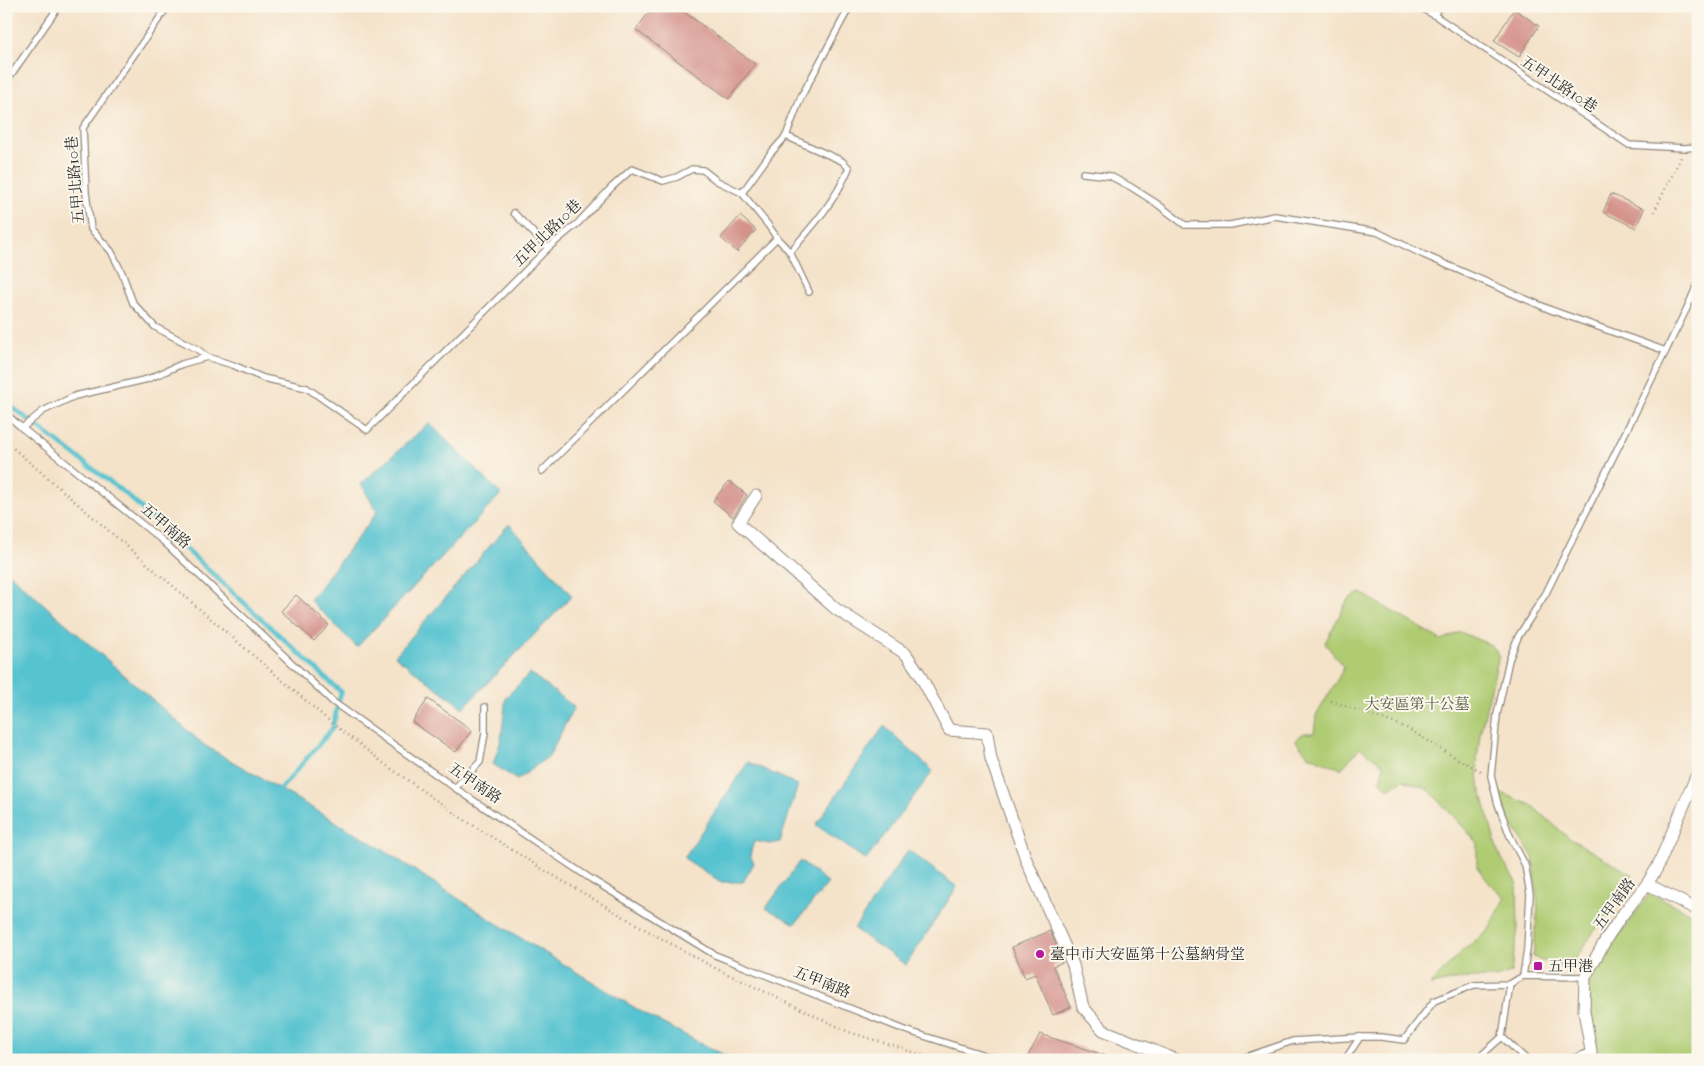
<svg xmlns="http://www.w3.org/2000/svg" width="1704" height="1066" font-family="'IM FELL French Canon','Noto Serif TC',serif">
  <style>
    .green { fill: #afcc73; stroke: #6d7c4f }
    .water { fill: #57c3d0; stroke: #41777e }
    .lines { fill: none; stroke-linecap: round; stroke-linejoin: round }
    .stream { stroke: #57c3d0; stroke-width: 4.5 }
    .building { fill: #d4928b }
    .service-casing { stroke: #90867a; stroke-width: 8 }
    .minor-casing { stroke: #90867a; stroke-width: 13 }
    .path { stroke: #90867a; stroke-width: 2.5; stroke-dasharray: 1 4; stroke-linecap: butt }
    .service { stroke: #fff; stroke-width: 5.5 }
    .minor { stroke: #fff; stroke-width: 11 }
    .poi-dot { fill: #b5179e; stroke: #fbf7ec; stroke-width: 2 }
    .labels { text-anchor: middle; dominant-baseline: central; stroke-width: 4; stroke-linejoin: round; paint-order: stroke }
    .street-label { font-size: 15px; fill: #2b2b2b; stroke: #fbf7ec }
    .park-label { font-size: 15px; fill: #535b41; stroke: #fbf7ec }
    .poi-label { font-size: 15px; fill: #2b2b2b; stroke: #fbf7ec; text-anchor: start }
  </style>
  <rect width="100%" height="100%" fill="#fbf7ec"/>
  <filter id="ink" filterUnits="userSpaceOnUse"><feTurbulence type="fractalNoise" baseFrequency=".02" numOctaves="2"/><feDisplacementMap in="SourceGraphic" scale="10" xChannelSelector="R" yChannelSelector="G"/><feConvolveMatrix kernelMatrix="1 2 1 2 8 2 1 2 1" color-interpolation-filters="sRGB"/></filter>
  <filter id="wash" filterUnits="userSpaceOnUse"><feTurbulence type="fractalNoise" baseFrequency=".0096" numOctaves="4" result="noise"/><feDisplacementMap in="SourceGraphic" scale="20" xChannelSelector="R" yChannelSelector="G"/><feGaussianBlur stdDeviation="1.12" result="paint"/><feColorMatrix in="noise" values="0 0 0 0 0 0 0 0 0 0 0 0 0 0 0 0 0 1.4 0 .05"/><feComposite in="paint" operator="in"/></filter>
  <g filter="url(#wash)">
    <rect width="100%" height="100%" fill="#f4e2c9"/>
    <!-- green -->
    <g class="green">
      <path d="M1361 593 1441 640 1460 632 1491 645 1499 655 1480 734 1477 759 1479 784 1498 852 1517 884 1518 929 1511 973 1495 978H1466L1430 985 1462 951 1489 930 1505 897 1491 885 1477 867V842L1429 790 1403 780 1388 789 1380 780 1384 765 1360 748 1341 769 1308 755 1295 740 1304 733H1314L1316 716 1344 668 1325 643 1348 599Z"/>
      <path d="M1499 792 1531 805 1569 838 1633 875 1614 907 1592 934 1573 963 1556 967 1533 957 1538 907 1533 857 1508 818Z"/>
      <path d="M1650 893 1698 917V1060H1599L1587 989 1604 956Z"/>
    </g>
    <!-- water -->
    <g class="water">
      <path d="M429 423 501 494 357 647 310 600 377 512 361 484Z"/>
      <path d="M509 524 572 596 463 708 395 656Z"/>
      <path d="M6 571 204 745 374 844 493 921 650 1017 734 1060H6Z"/>
      <path d="M530 673 574 707 549 756 517 780 493 764 501 740 506 697Z"/>
      <path d="M884 726 933 771 866 860 816 825Z"/>
      <path d="M748 762 798 785 780 842 770 844 754 841 750 855 754 863 743 882H721L684 858Z"/>
      <path d="M908 850 957 887 906 965 854 929Z"/>
      <path d="M800 861 828 883 795 924 766 908Z"/>
    </g>
    <g class="lines">
      <!-- stream -->
      <path class="stream" d="M6 402 12 407 127 495 341 692 332 729 277 793"/>
    </g>
    <g id="blocks">
      <!-- building -->
      <g class="building">
        <path d="M653 6H676L755 64 729 99 636 30Z"/>
        <path d="M1514 9 1539 26 1519 57 1494 41Z"/>
        <path d="M1611 194 1644 209 1636 228 1603 212Z"/>
        <path d="M740 216 756 230 737 252 721 238Z"/>
        <path d="M729 481 747 495 733 517 713 501Z"/>
        <path d="M296 595 329 625 314 641 281 611Z"/>
        <path d="M428 699 472 730 456 752 412 722Z"/>
        <path d="M1050 931 1063 962 1053 966 1071 1007 1053 1015 1035 974 1025 978 1012 947Z"/>
        <path d="M1040 1034 1113 1058V1060H1026Z"/>
      </g>
    </g>
  </g>
  <g filter="url(#ink)">
    <use href="#blocks" fill-opacity="0" stroke="#90867a" stroke-width="1"/>
    <g class="lines">
      <defs>
        <g id="service">
          <path d="M168 6 83 128 86 193 91 229 111 251 122 273 133 303 155 327 197 349 207 357 233 365 263 378 307 388 367 430 548 248 578 223 612 187 632 169 663 181 677 177 692 169 703 170 717 181 742 193 768 225 777 238 542 471"/>
          <path d="M1418 6 1434 15 1629 145 1685 148 1698 147"/>
          <path d="M1434 15 1440 6"/>
          <path d="M6 82 59 6"/>
          <path d="M786 136 842 161 849 168C836 200 813 226 790 252"/>
          <path d="M1083 173 1110 176 1131 187 1156 203 1185 225H1230L1275 216 1377 232 1424 255 1551 310 1666 351"/>
          <path d="M742 193 770 154 786 136 801 97 850 6"/>
          <path d="M514 213 548 248"/>
          <path d="M777 238 790 252 809 292"/>
          <path d="M6 414 22 428 163 541 333 702 455 788 591 879 715 955 905 1030 1000 1060"/>
          <path d="M22 428 43 411 75 396 148 379 182 364 207 357"/>
          <path d="M455 788 480 762 485 733V707"/>
          <path d="M1523 976 1527 949 1530 894 1525 865 1510 836 1498 804 1491 776 1497 715 1509 660 1518 637 1546 593 1687 308 1698 283"/>
          <path d="M1502 1037 1527 1060"/>
          <path d="M1237 1060 1293 1041 1360 1037H1381L1404 1040 1434 1001 1474 985 1510 984 1523 976 1585 977"/>
          <path d="M1345 1060 1360 1037"/>
          <path d="M1476 1060 1502 1037 1510 984"/>
          <path d="M1570 1060 1591 1051"/>
        </g>
        <g id="minor">
          <path d="M756 496 738 523 836 609 906 654 919 673 949 730 987 733 991 759 1027 862 1073 965 1083 1007 1103 1030 1177 1060"/>
          <path d="M1647 884 1698 910"/>
          <path d="M1591 1060V1051L1584 1011 1585 977 1608 936 1623 914 1647 884 1657 868 1698 772"/>
        </g>
      </defs>
      <!-- service casing -->
      <use href="#service" class="service-casing"/>
      <!-- minor casing -->
      <use href="#minor" class="minor-casing"/>
      <!-- path -->
      <g class="path">
        <path d="M1654 212 1681 157"/>
        <path d="M6 442 327 719 386 765 460 817 544 870 653 934 715 968 849 1032 938 1060"/>
        <path d="M1331 701 1405 727 1456 758 1483 772"/>
      </g>
      <!-- service -->
      <use href="#service" class="service"/>
      <!-- minor -->
      <use href="#minor" class="minor"/>
    </g>
  </g>
  <!-- markers -->
  <g class="poi-dot">
    <circle cx="1040" cy="954" r="5"/>
    <rect x="1533" y="961" width="10" height="10" rx="2.5"/>
  </g>
  <g class="labels">
    <!-- street labels -->
    <g class="street-label">
      <text transform="translate(1559 84) rotate(34)">五甲北路10巷</text>
      <text transform="translate(75 180) rotate(-95)">五甲北路10巷</text>
      <text transform="translate(547 233) rotate(-44)">五甲北路10巷</text>
      <text transform="translate(166 526) rotate(41)">五甲南路</text>
      <text transform="translate(475 783) rotate(34)">五甲南路</text>
      <text transform="translate(1614 904) rotate(-54)">五甲南路</text>
      <text transform="translate(822 982) rotate(22)">五甲南路</text>
    </g>
    <!-- park labels -->
    <g class="park-label">
      <text x="1417" y="704">大安區第十公墓</text>
    </g>
    <!-- poi labels -->
    <g class="poi-label">
      <text x="1050" y="954">臺中市大安區第十公墓納骨堂</text>
      <text x="1548" y="966">五甲港</text>
    </g>
  </g>
  <!-- margin -->
  <rect width="1704" height="1066" fill="none" stroke="#fbf7ec" stroke-width="25"/>
</svg>
